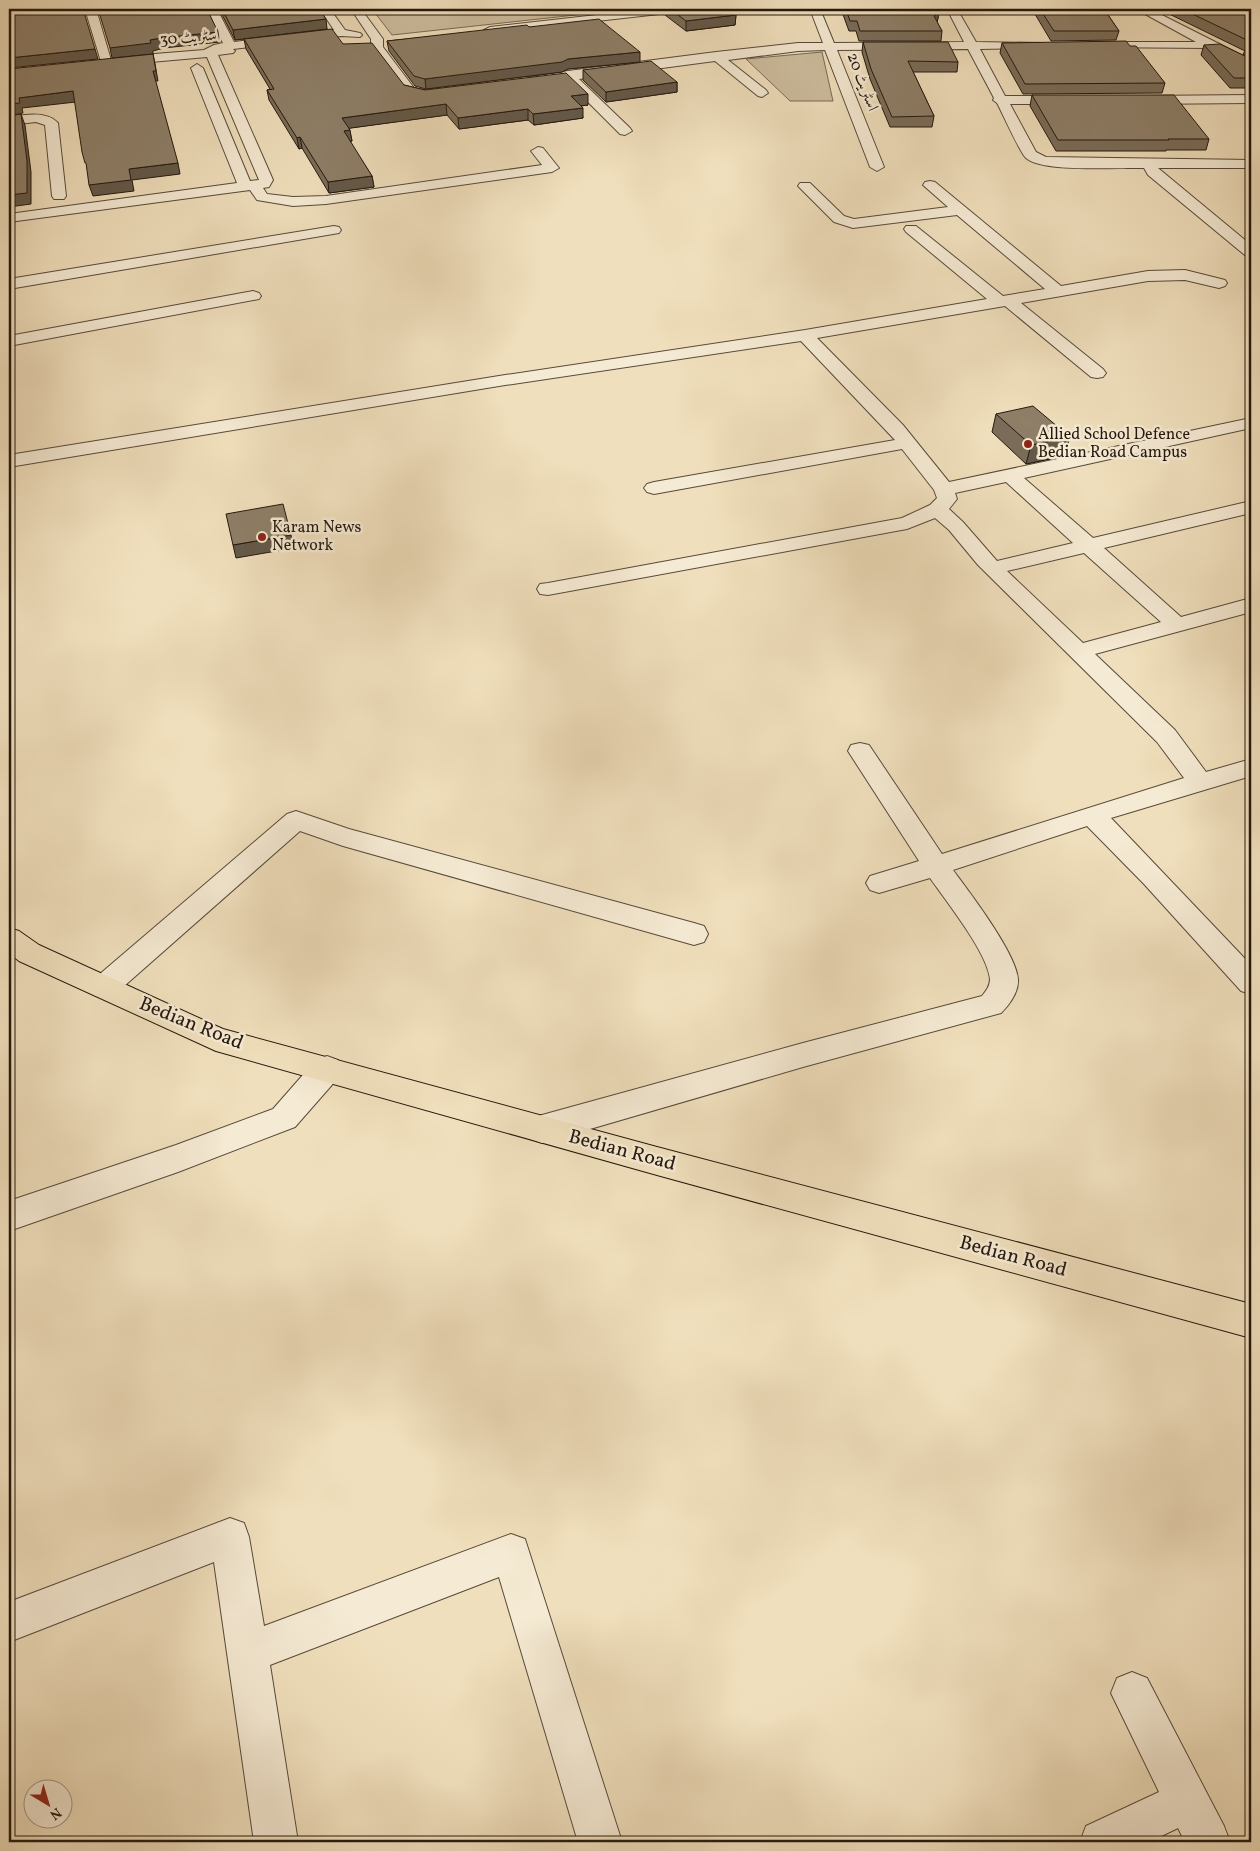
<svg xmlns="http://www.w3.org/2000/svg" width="1260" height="1851" font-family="Vollkorn,Amiri,serif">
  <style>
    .green { fill: #cdbd9e; stroke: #786a56 }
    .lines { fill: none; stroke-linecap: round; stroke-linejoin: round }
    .minor-casing { stroke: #574a3a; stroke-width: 2 }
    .major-casing { stroke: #24180e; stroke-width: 2 }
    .minor { fill: #f5ead3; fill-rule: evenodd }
    .major { fill: #f0dfbc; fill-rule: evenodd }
    .wall { fill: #7a6d59; stroke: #24180e }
    .shaded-wall { fill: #635949; stroke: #24180e }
    .building { fill: #8e7f68; stroke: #24180e }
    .poi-dot { fill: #8f2418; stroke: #f5ead3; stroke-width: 2 }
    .labels { text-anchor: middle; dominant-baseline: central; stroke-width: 5; stroke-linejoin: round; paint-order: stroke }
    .far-street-label { font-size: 16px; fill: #24180e; stroke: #f5ead3 }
    .far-poi-label { font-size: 16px; fill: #24180e; stroke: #f5ead3; text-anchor: start }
    .street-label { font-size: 20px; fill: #24180e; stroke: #f5ead3 }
  </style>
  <rect width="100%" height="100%" fill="#f0dfbc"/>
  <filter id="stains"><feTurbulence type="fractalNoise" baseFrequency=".004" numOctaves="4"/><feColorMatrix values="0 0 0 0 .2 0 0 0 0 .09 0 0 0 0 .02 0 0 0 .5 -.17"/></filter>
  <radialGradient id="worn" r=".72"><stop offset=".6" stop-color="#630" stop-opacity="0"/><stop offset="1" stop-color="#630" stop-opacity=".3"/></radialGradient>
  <!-- green -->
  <g class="green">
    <path d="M372 9H579L585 14 392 35Z"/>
    <path d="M822 52 833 101H790L746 59Z"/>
  </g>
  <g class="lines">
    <defs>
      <g id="minor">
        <path d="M85 9H96L111 60 117 57 204 50 214 45 223 43 207 9H217L234 42 334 30 320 9H330L345 30 360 33 362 35 360 37 341 36 233 49 235 51 233 53 218 55 273 180 269 187 263 188 267 194 293 197 326 196 542 165 531 151 538 147 543 148 559 168 552 172 326 204 293 206 257 200 250 190 9 222V214L237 183 191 68 197 64 203 68 250 181 259 180 207 57 117 65 112 62 106 66 102 65Z"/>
        <path d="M351 9H361L383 39V47L414 88C425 93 439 85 447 93L445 96 417 98 406 94 371 47V39Z"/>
        <path d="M650 9H683L677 12 490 33 484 30 490 27Z"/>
        <path d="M810 9H820L834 43 964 42 947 9H957L976 42 1042 43 1044 45 1042 47 1038 48 980 49 1005 96H1068L1074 100 1068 104H1010L1036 152 1046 157 1251 160V168H1158L1251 245V258L1246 256 1148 175 1144 168C1120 167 1042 173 1026 158 1019 151 1003 114 997 103L993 100 994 98 968 49 837 50 884 167 877 171 870 167 825 50 798 51 728 60 766 90 768 93 762 97 758 96 715 61 579 79 630 128 632 131 625 135 620 134 566 80 531 85 525 81 531 77 568 71 716 52 798 43H823Z"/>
        <path d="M1136 9H1150L1251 60V69L1210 48 1087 47 1085 45 1087 43 1091 42H1196Z"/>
        <path d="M1251 95V103L1141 104 1135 100 1141 96Z"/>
        <path d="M25 115C36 114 50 114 58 123L66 196 64 199H54L52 196 45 125 36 122 9 125V117Z"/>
        <path d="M930 181 935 182 1061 286 1148 271 1185 270 1225 280 1227 283 1225 286 1219 288 1185 280 1148 281 1021 303 1103 369 1106 373 1103 377 1097 378 1091 377 1005 306 817 338 903 425 949 482 1251 418V428L1024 478 1093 538 1251 501V513L1104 548 1181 617 1251 598V612L1095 654 1175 730 1206 772 1251 759V776L1111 818 1251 965V994L1241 991 1144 884 1087 826 953 870C970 893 1016 953 1018 979 1019 992 1009 1005 1001 1013L803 1067 542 1143 531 1139 526 1129 531 1119 542 1115 803 1043 982 996C986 991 990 986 990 979 987 952 946 901 930 878L879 893 870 890 866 883 870 876 919 861 848 751 851 745 860 743 869 745 942 854 1184 778 1157 742 978 565 949 530 935 518 907 529 548 595 540 594 537 589 540 584 548 583 902 518 930 505 937 498 934 490 902 449 654 494 647 492 644 488 647 484 654 482 895 440 801 341 499 386 9 467V455L499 376 805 330 987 299 906 232 904 229 906 226H916L1003 296 1045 289 957 215 853 228 834 222 798 186 800 183H810L844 216 854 219 948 207 923 185 925 182ZM1006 482 1073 543 997 561 963 522 949 509 957 499 955 493ZM1084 553 1161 622 1083 643 1007 571Z"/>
        <path d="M334 226 339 227 341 230 339 233 9 289V279Z"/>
        <path d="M253 291 259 293 261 296 259 299 9 346V336Z"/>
        <path d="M296 811 349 829 694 923 704 926 708 934 704 942 694 945 343 846 300 831 114 995 104 998 94 995 90 987 94 979 287 814Z"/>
        <path d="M327 1056 338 1060 342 1069 338 1078 295 1127 178 1172 9 1231V1201L176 1145 273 1109 316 1060Z"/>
        <path d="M230 1518 244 1523 249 1537 264 1626 511 1534 525 1539 622 1842H578L499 1577 270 1665 298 1842H254L214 1562 9 1642V1602Z"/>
        <path d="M1132 1672 1147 1678 1224 1826 1230 1842H1185L1178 1828 1149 1842H1080L1086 1826 1159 1792 1111 1693 1117 1678Z"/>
      </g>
      <path id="major" d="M9 928 19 931 39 945 223 1029 657 1147 1251 1304V1338L657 1175 216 1051 19 961 9 953Z"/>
    </defs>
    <!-- minor casing -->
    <use href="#minor" class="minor-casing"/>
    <!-- major casing -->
    <use href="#major" class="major-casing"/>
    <!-- minor -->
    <use href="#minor" class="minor"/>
    <!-- major -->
    <use href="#major" class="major"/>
  </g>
  <!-- wall -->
  <g class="wall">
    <path d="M219 9H319L327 29 235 40Z"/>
    <path d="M665 9H727L736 15 735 25 686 31 665 15Z"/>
    <path d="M841 9H937L939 13 937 22 942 31 941 41H859L856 31H849Z"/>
    <path d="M1032 9H1104L1119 31 1116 40 1051 41Z"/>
    <path d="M1159 9H1251V88H1230L1201 55 1204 45 1251 59 1243 54 1245 51Z"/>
    <path d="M529 27 640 62 568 69 562 72 426 89 415 86 389 51 387 41Z"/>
    <path d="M244 39 343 44 404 85 425 90 588 105 581 106 583 118 534 125 528 120 459 129 447 115 349 128 352 141 350 142 372 176 374 187 329 193 302 148 299 149 269 100 267 90 270 89 246 49Z"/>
    <path d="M863 42 958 62 957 72H913L934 116 932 127H890L870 79 862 52Z"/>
    <path d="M1002 43 1130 46 1165 83 1162 93 1023 94 1000 53Z"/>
    <path d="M583 70 677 82V92L606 102 583 80Z"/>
    <path d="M1032 95 1209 139 1206 150H1166V151H1056L1030 106Z"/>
    <path d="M996 414 1070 437 1064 456 1026 464 992 432Z"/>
  </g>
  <!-- shaded-wall -->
  <g class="shaded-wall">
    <path d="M939 13 937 23 934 16Z"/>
    <path d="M736 15 735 25 686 31V21Z"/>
    <path d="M326 19 327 29 235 40 233 30Z"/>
    <path d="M218 32 220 42 164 48 153 51V54L112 58 110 48 161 38Z"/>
    <path d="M95 49 98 59 9 68V58Z"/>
    <path d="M640 52V62L568 69 562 72 426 89 425 79 568 59Z"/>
    <path d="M153 54 155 64 158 81H155L153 71Z"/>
    <path d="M677 82V92L606 102V92Z"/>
    <path d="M73 91 76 102 22 108 23 113 9 116V104L19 98Z"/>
    <path d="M588 94V105L572 107 571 96Z"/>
    <path d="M446 104 447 115 344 129 342 118Z"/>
    <path d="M583 108V118L534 125 533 114Z"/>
    <path d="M528 109V120L459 129 458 118Z"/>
    <path d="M21 114 25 125 31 172V204L9 207V195Z"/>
    <path d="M350 130 352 141 345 142 344 131Z"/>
    <path d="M300 137 302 148 299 149 297 138Z"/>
    <path d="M178 163 180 174 132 180 134 191 93 196 89 185 129 169Z"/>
    <path d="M372 176 374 187 329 193 328 182Z"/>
    <path d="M1070 437 1064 456 1026 464 1031 445Z"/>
    <path d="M291 535 294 548 236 558 233 545Z"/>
  </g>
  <!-- building -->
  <g class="building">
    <path d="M9 9H83L95 49 9 58Z"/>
    <path d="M98 9H207L218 32 161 38 150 40 151 43 110 48Z"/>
    <path d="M222 9H319L326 19 233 30Z"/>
    <path d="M670 9H727L736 15 686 21Z"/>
    <path d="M846 9H937L939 13 934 16 942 31H860L857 21H850Z"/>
    <path d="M1040 9H1104L1119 31H1054Z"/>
    <path d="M1182 9H1251V42Z"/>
    <path d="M599 19 640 52 568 59 562 62 425 79 414 76 387 41 527 25 529 27Z"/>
    <path d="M332 29 343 44 372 43 404 85 425 90 566 73 588 94 571 96 583 108 533 114 528 109 458 118 446 104 342 118 350 130 344 131 372 176 328 182 300 137 297 138 267 90 274 89 244 39Z"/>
    <path d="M1126 41 1130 46H1136L1165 83 1025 84 1002 43Z"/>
    <path d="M863 42H948L958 62 908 61 934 116 892 117 871 69Z"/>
    <path d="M1220 44 1251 59V78H1234L1204 45Z"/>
    <path d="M153 54 156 71H153L178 163 129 169 131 180 89 185 86 163H85L82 152 73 91 19 98 20 103 9 104V69Z"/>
    <path d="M651 61 677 82 606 92 583 70Z"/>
    <path d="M1032 95H1174L1209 139H1168L1169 140H1058Z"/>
    <path d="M21 114 27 161V193L9 195V116Z"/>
    <path d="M1033 406 1070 437 1031 445 996 414Z"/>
    <path d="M283 504 291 535 233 545 226 514Z"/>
  </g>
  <!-- markers -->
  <g class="poi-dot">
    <circle cx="1028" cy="444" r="5"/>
    <circle cx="262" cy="537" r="5"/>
  </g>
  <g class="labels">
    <!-- far-street labels -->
    <g class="far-street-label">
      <text transform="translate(190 38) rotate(-5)">اسٹریٹ 30</text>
      <text transform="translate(862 82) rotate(69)">اسٹریٹ 20</text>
    </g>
    <!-- far-poi labels -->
    <g class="far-poi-label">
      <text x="1038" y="435">Allied School Defence<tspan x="1038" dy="18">Bedian Road Campus</tspan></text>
      <text x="272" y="528">Karam News<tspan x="272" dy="18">Network</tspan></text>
    </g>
    <!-- street labels -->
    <g class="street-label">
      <text transform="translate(191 1024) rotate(22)">Bedian Road</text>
      <text transform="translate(622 1151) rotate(15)">Bedian Road</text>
      <text transform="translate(1013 1257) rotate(15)">Bedian Road</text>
    </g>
  </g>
  <!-- margin -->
  <rect width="1260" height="1851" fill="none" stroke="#f0dfbc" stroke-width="30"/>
  <rect x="10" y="10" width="1240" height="1831" fill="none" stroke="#24180e" stroke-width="2.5"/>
  <rect x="15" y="15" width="1230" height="1821" fill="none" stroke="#24180e"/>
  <!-- north arrow -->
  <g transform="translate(48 1804) rotate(142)"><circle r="24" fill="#f5ead3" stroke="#a19684"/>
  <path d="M0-4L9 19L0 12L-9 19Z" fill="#8f2418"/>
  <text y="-8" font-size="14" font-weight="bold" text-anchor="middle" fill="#24180e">N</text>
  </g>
  <rect width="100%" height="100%" filter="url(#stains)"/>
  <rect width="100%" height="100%" fill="url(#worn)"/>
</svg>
